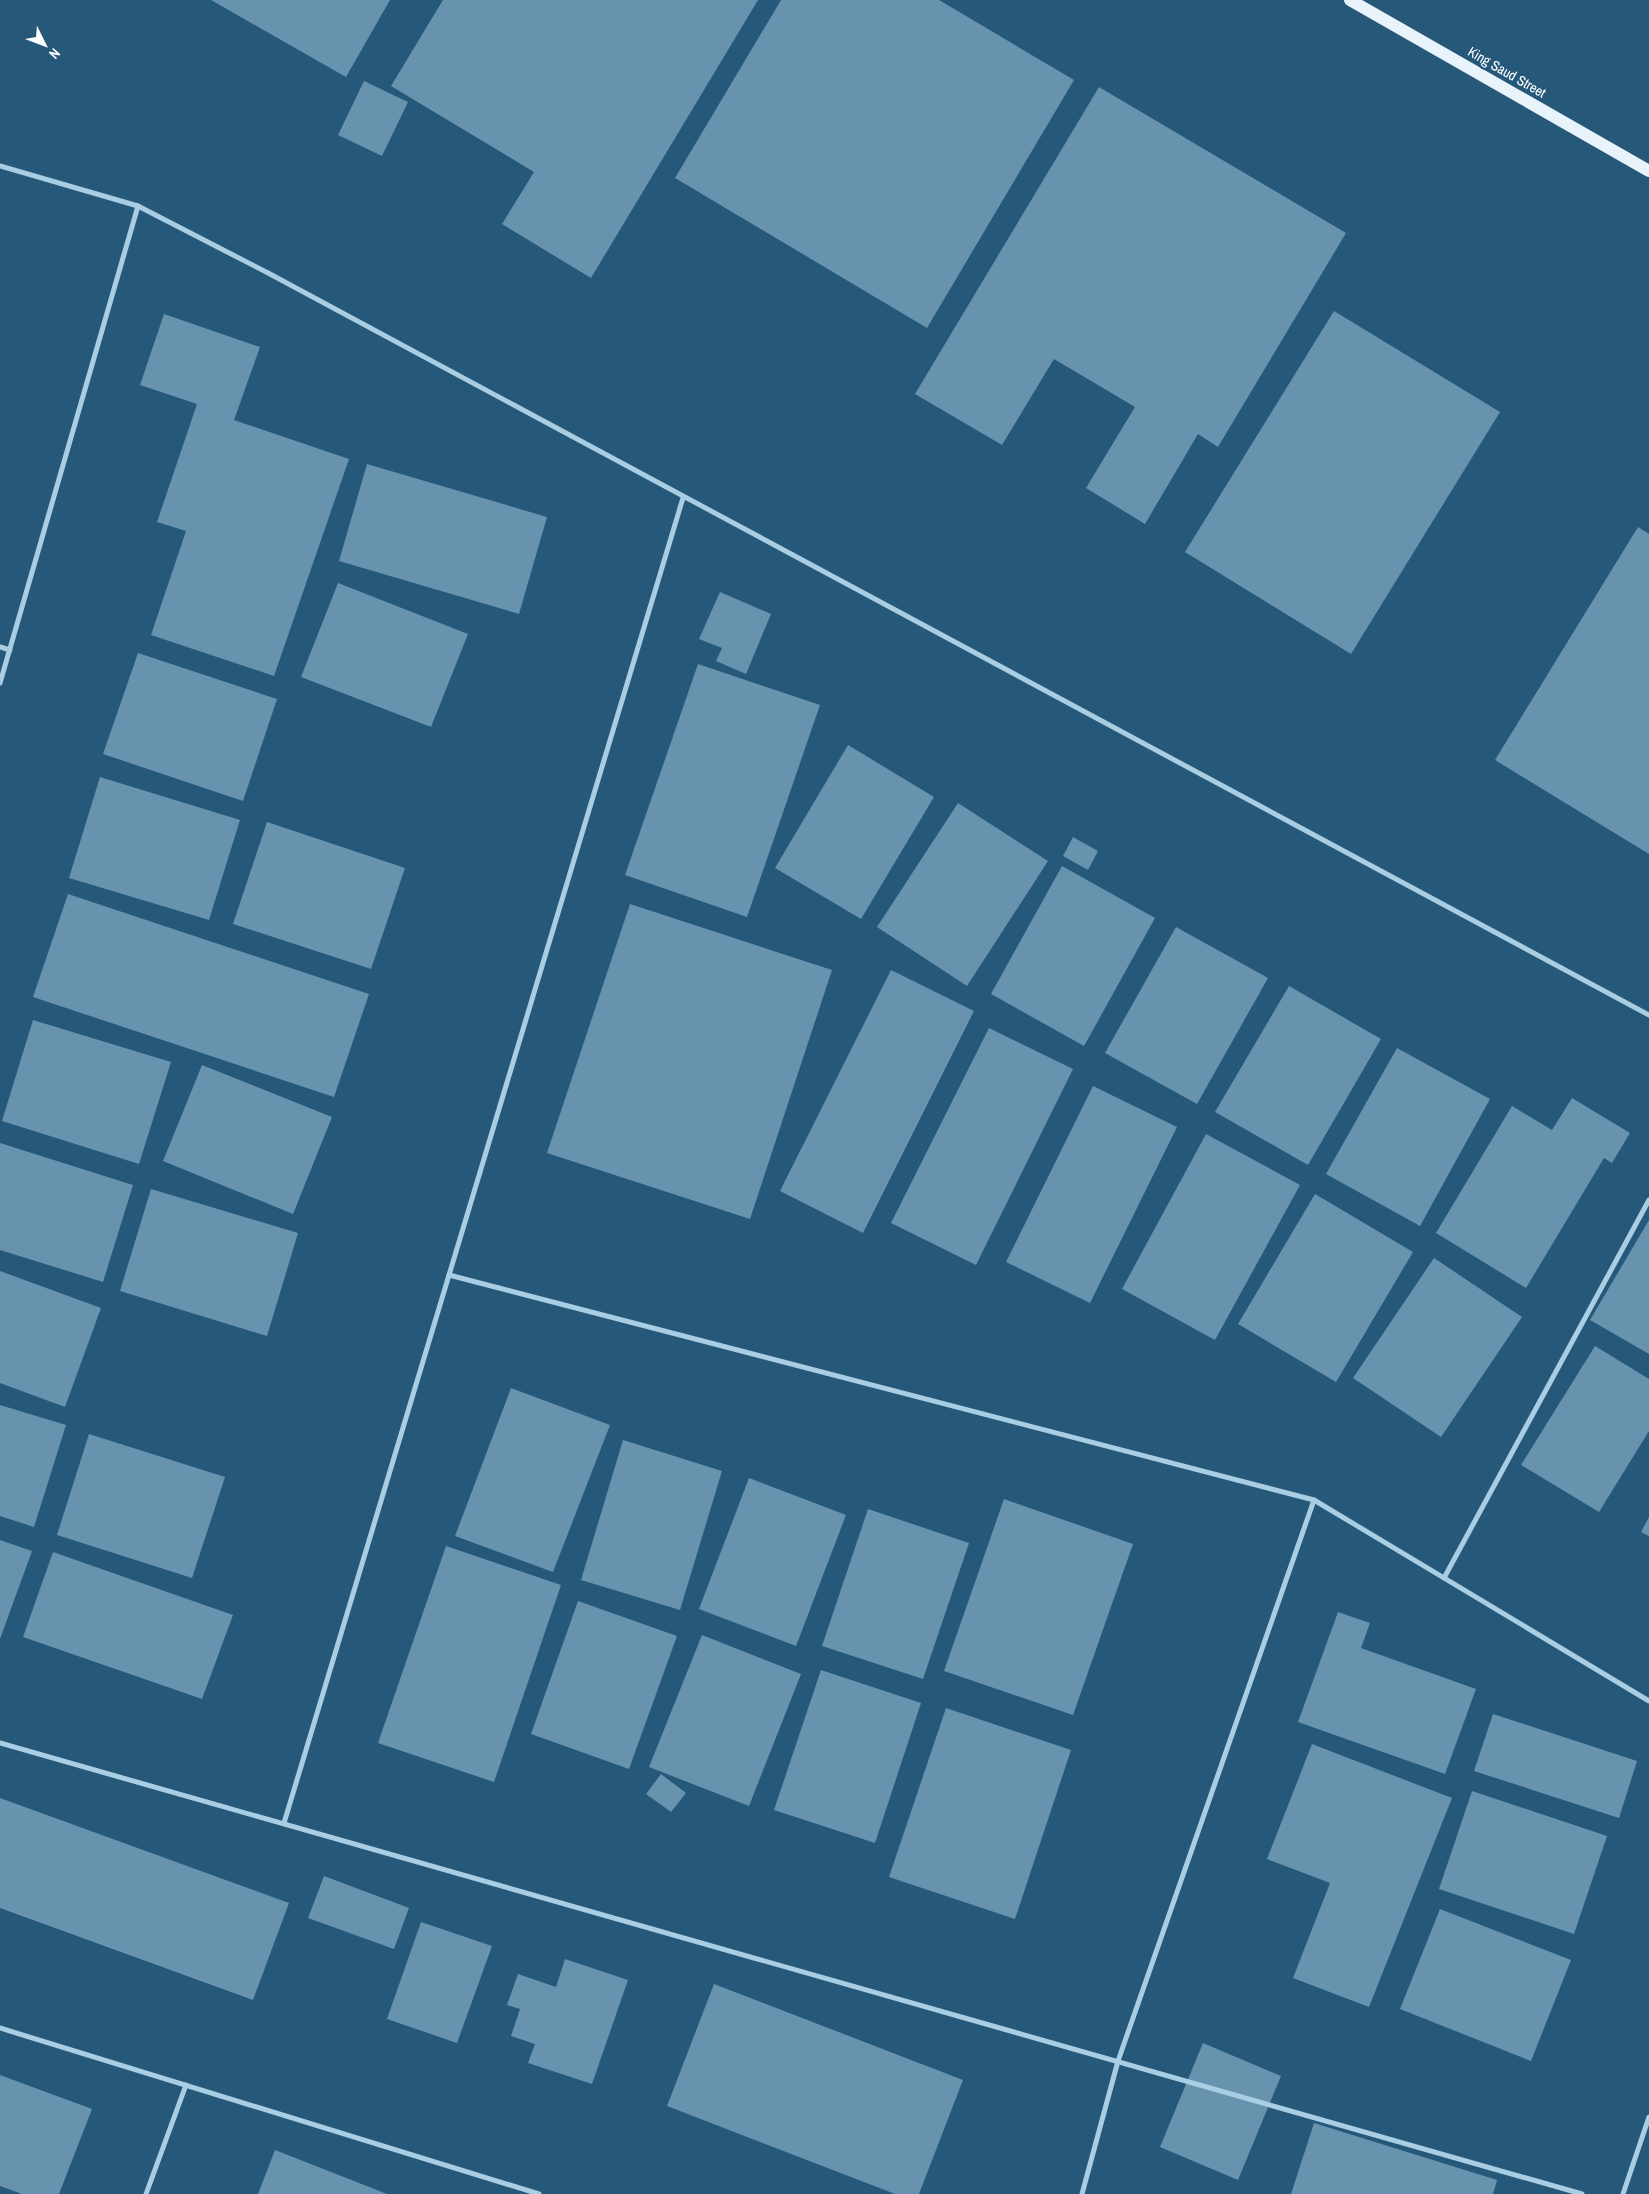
<svg xmlns="http://www.w3.org/2000/svg" width="1649" height="2194" font-family="'Archivo Narrow',sans-serif">
  <style>
    .building { fill: #6793af }
    .lines { fill: none; stroke-linecap: round; stroke-linejoin: round }
    .street { stroke: #a9cde3; stroke-width: 5 }
    .primary { stroke: #e9f3fc; stroke-width: 12 }
    .labels { text-anchor: middle; dominant-baseline: central; stroke-width: 4.5; stroke-linejoin: round; paint-order: stroke }
    .street-label { font-size: 14px; fill: #fff; stroke: #26587a }
  </style>
  <rect width="100%" height="100%" fill="#26587a"/>
  <!-- building -->
  <g class="building">
    <path d="M211 0H390L346 77Z"/>
    <path d="M443 0H758L591 278 502 224 534 172 391 86Z"/>
    <path d="M781 0H939L1074 80 927 328 675 178Z"/>
    <path d="M364 81 408 102 382 156 338 135Z"/>
    <path d="M1099 87 1346 233 1218 447 1198 434 1145 524 1086 488 1135 407 1054 359 1002 445 915 394Z"/>
    <path d="M1334 311 1500 412 1351 654 1185 552Z"/>
    <path d="M164 314 260 347 234 420 349 459 274 676 151 635 186 531 157 522 197 404 140 385Z"/>
    <path d="M367 464 547 517 519 614 339 561Z"/>
    <path d="M1638 527 1649 534V854L1495 760Z"/>
    <path d="M338 583 468 634 431 727 301 677Z"/>
    <path d="M720 592 771 614 746 674 716 661 722 648 699 639Z"/>
    <path d="M138 653 277 699 243 801 103 754Z"/>
    <path d="M698 664 820 705 747 917 625 875Z"/>
    <path d="M848 745 934 797 861 919 775 868Z"/>
    <path d="M100 777 240 820 209 920 69 878Z"/>
    <path d="M958 803 1048 861 967 986 877 927Z"/>
    <path d="M267 822 405 868 371 969 233 924Z"/>
    <path d="M1073 837 1098 851 1088 870 1063 856Z"/>
    <path d="M1062 866 1155 918 1084 1046 991 994Z"/>
    <path d="M68 894 369 994 334 1097 33 997Z"/>
    <path d="M630 904 832 970 750 1219 547 1153Z"/>
    <path d="M1176 927 1268 978 1197 1104 1105 1053Z"/>
    <path d="M891 970 974 1011 863 1233 780 1191Z"/>
    <path d="M1289 986 1381 1039 1308 1165 1215 1112Z"/>
    <path d="M33 1020 171 1062 139 1164 2 1121Z"/>
    <path d="M989 1028 1073 1069 976 1265 891 1223Z"/>
    <path d="M1397 1048 1490 1099 1420 1226 1326 1174Z"/>
    <path d="M202 1065 332 1117 293 1214 163 1161Z"/>
    <path d="M1093 1086 1177 1127 1090 1303 1006 1262Z"/>
    <path d="M1572 1098 1630 1133 1612 1163 1604 1158 1526 1288 1436 1233 1512 1106 1552 1130Z"/>
    <path d="M1206 1134 1300 1185 1215 1340 1122 1289Z"/>
    <path d="M0 1143 133 1185 103 1282 0 1250Z"/>
    <path d="M151 1189 298 1233 267 1336 120 1291Z"/>
    <path d="M1315 1194 1413 1252 1336 1382 1238 1324Z"/>
    <path d="M1649 1220V1354L1590 1320Z"/>
    <path d="M1434 1258 1522 1317 1441 1437 1353 1378Z"/>
    <path d="M0 1271 101 1308 65 1407 0 1383Z"/>
    <path d="M1595 1346 1649 1379V1431L1599 1512 1521 1465Z"/>
    <path d="M511 1388 610 1425 553 1572 455 1536Z"/>
    <path d="M0 1405 66 1425 34 1527 0 1516Z"/>
    <path d="M89 1434 225 1477 192 1578 57 1535Z"/>
    <path d="M623 1440 722 1471 680 1610 581 1580Z"/>
    <path d="M749 1478 846 1515 796 1646 699 1609Z"/>
    <path d="M1004 1499 1133 1544 1073 1715 944 1671Z"/>
    <path d="M868 1509 969 1543 923 1679 822 1646Z"/>
    <path d="M1649 1517V1536L1641 1532Z"/>
    <path d="M0 1540 32 1551 0 1639Z"/>
    <path d="M446 1546 561 1585 494 1782 378 1743Z"/>
    <path d="M53 1552 233 1615 202 1699 23 1637Z"/>
    <path d="M578 1601 677 1636 629 1769 531 1734Z"/>
    <path d="M1338 1612 1370 1623 1361 1648 1476 1689 1445 1774 1298 1722Z"/>
    <path d="M702 1635 801 1674 749 1806 649 1767Z"/>
    <path d="M821 1670 921 1703 875 1843 774 1810Z"/>
    <path d="M946 1708 1071 1750 1015 1919 889 1877Z"/>
    <path d="M1493 1714 1637 1761 1619 1818 1474 1771Z"/>
    <path d="M1312 1744 1452 1798 1369 2007 1293 1978 1330 1883 1267 1859Z"/>
    <path d="M661 1774 686 1793 671 1812 646 1794Z"/>
    <path d="M1472 1791 1607 1836 1574 1934 1439 1889Z"/>
    <path d="M0 1798 289 1903 253 2000 0 1908Z"/>
    <path d="M324 1876 409 1908 394 1949 308 1918Z"/>
    <path d="M1440 1909 1571 1960 1531 2061 1400 2009Z"/>
    <path d="M421 1922 492 1946 457 2043 387 2019Z"/>
    <path d="M565 1959 628 1980 592 2084 528 2063 535 2044 511 2036 520 2009 507 2005 518 1974 556 1987Z"/>
    <path d="M714 1984 963 2080 919 2194H895L667 2106Z"/>
    <path d="M1203 2043 1281 2076 1238 2180 1160 2147Z"/>
    <path d="M0 2075 92 2109 59 2194H22L0 2186Z"/>
    <path d="M1314 2123 1497 2180 1493 2194H1291Z"/>
    <path d="M275 2150 387 2194H258Z"/>
  </g>
  <g class="lines">
    <!-- street -->
    <g class="street">
      <path d="M0 166 138 206 270 274 1649 1015"/>
      <path d="M0 647 10 650"/>
      <path d="M0 683 138 206"/>
      <path d="M449 1275 1314 1500 1649 1701"/>
      <path d="M1444 1578 1649 1200"/>
      <path d="M0 1743 1582 2194"/>
      <path d="M284 1823 683 498"/>
      <path d="M0 2028 539 2194"/>
      <path d="M146 2194 186 2085"/>
      <path d="M1082 2194 1118 2061 1314 1500"/>
      <path d="M1623 2194 1649 2117"/>
    </g>
    <!-- primary -->
    <path class="primary" d="M1350 0 1649 171"/>
  </g>
  <g class="labels">
    <!-- street labels -->
    <g class="street-label">
      <text transform="translate(1507 72) rotate(30)">King Saud Street</text>
    </g>
  </g>
  <!-- north arrow -->
  <g transform="translate(45 45) rotate(132)" stroke="#26587a" stroke-width="4" paint-order="stroke">
  <path d="M0-4L9 19L0 12L-9 19Z" fill="#ffffff"/>
  <text y="-8" font-size="14" font-weight="bold" text-anchor="middle" fill="#ffffff">N</text>
  </g>
</svg>
